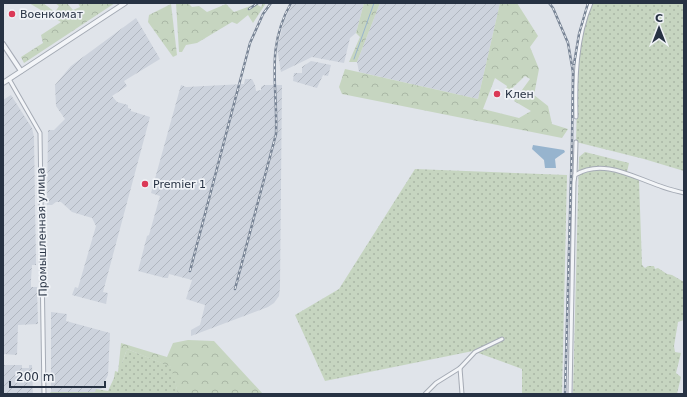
<svg xmlns="http://www.w3.org/2000/svg" width="687" height="397" font-family="'DejaVu Sans',sans-serif">
  <style>
    .industrial { fill: url(#industrial-furrows) }
    .grass { fill: url(#grass-dots) }
    .forest { fill: url(#forest-crowns); fill-rule: evenodd }
    .water { fill: #97b4ce }
    .lines { fill: none; stroke-linecap: round; stroke-linejoin: round }
    .stream { stroke: #97b4ce; stroke-width: 1 }
    .minor-casing { stroke: #a5abb5; stroke-width: 5 }
    .tertiary-casing { stroke: #a5abb5; stroke-width: 6 }
    .minor { stroke: #f3f5f8; stroke-width: 3 }
    .tertiary { stroke: #f3f5f8; stroke-width: 4 }
    .rail-casing { stroke: #788495; stroke-width: 2.5 }
    .rail { stroke: #f0f3f7; stroke-width: 1; stroke-dasharray: 3; stroke-linecap: butt }
    .poi-dot { fill: #db3957; stroke: #f0f3f7; stroke-width: 1.5 }
    .labels { text-anchor: middle; dominant-baseline: central; stroke-width: 3.5; stroke-linejoin: round; paint-order: stroke }
    .poi-label { font-size: 11px; fill: #273243; stroke: #f0f3f7; text-anchor: start }
    .street-label { font-size: 11px; fill: #273243; stroke: #f0f3f7 }
  </style>
  <defs>
    <pattern id="industrial-furrows" width="10" height="10" patternUnits="userSpaceOnUse"><rect width="10" height="10" fill="#cdd3dd"/><path d="M-1 1l2-2M0 10L10 0M9 11l2-2" fill="none" stroke="#b0b6bf"/></pattern>
    <pattern id="grass-dots" width="8" height="8" patternUnits="userSpaceOnUse"><rect width="8" height="8" fill="#c6d5c0"/><path d="M2 2h.1M6 6h.1" fill="none" stroke="#aab7a6" stroke-width="1.8" stroke-linecap="round"/></pattern>
    <pattern id="forest-crowns" width="20" height="18" patternUnits="userSpaceOnUse"><rect width="20" height="18" fill="#c6d5c0"/><path d="M2 6a3 3 0 1 1 6 0M12 15a3 3 0 1 1 6 0" fill="none" stroke="#aab7a6"/></pattern>
  </defs>
  <rect width="100%" height="100%" fill="#e0e4ea"/>
  <!-- industrial -->
  <g class="industrial">
    <path d="M293 3H364L356 33 350 38 344 63 312 57 281 72 277 48 284 21Z"/>
    <path d="M380 3H500L478 99 359 72 357 62Z"/>
    <path d="M136 18 160 59 124 81 127 86 112 96 117 102 128 105V108L131 109V111L150 117 103 292 108 293 106 304 72 295 75 287 78 288 96 226 92 218 72 212 61 202H56L52 205H47L48 130H54L65 119 56 106 55 85 71 66Z"/>
    <path d="M311 61 331 65 328 76 323 75 317 88 293 81 294 73H302V67Z"/>
    <path d="M245 79H252L255 85 256 91 261 90V87L264 85H282L280 287 279 296 274 303 268 307 191 336V330L200 325 205 305 186 299 192 280 169 274 168 278H165L138 271 147 236 149 235 160 196 151 193 181 85 186 87 244 84Z"/>
    <path d="M11 95 32 128 34 137 36 265H32L31 280V287H37L38 324 18 325 17 355 3 354V100Z"/>
    <path d="M51 312 67 314 66 321 110 333 108 375 101 389H96V392H51Z"/>
    <path d="M3 365H22V368H29V365H32L33 394H3Z"/>
  </g>
  <!-- grass -->
  <g class="grass">
    <path d="M591 3H684V171L644 159 576 142 578 62 581 40Z"/>
    <path d="M585 152 629 163 627 172 628 176 639 180 642 265 645 268 648 266H654L655 269 658 268 667 274 672 275 684 282V320L678 322 674 346 675 352 681 353 676 373 681 377 677 394H573L579 157Z"/>
    <path d="M415 169 567 175 562 394H522V369L473 351 325 381 295 315 339 289Z"/>
    <path d="M127 349 172 367 178 394H48L51 392H95L96 389 108 391 114 378 115 371 118 372 119 363H122Z"/>
  </g>
  <!-- forest -->
  <g class="forest">
    <path d="M29 3H43L55 12 59 6 55 3H67L73 10 80 7 78 3H115L24 63 21 57 43 43 41 35 61 22Z"/>
    <path d="M176 3H188L192 7 199 6 207 12 226 4 234 12 256 4 261 7 263 3H266L253 23 248 15 237 24 232 22 197 43 186 45 182 52H179Z"/>
    <path d="M364 3H380L357 62H349L360 37 356 33Z"/>
    <path d="M500 3H517L538 36 530 47 539 69 534 95 548 106 552 124 568 129 562 138 342 94 339 87 345 69 478 99ZM525 76 530 79 514 101 531 111 519 118 483 109 495 78 507 86 504 96Z"/>
    <path d="M171 4 177 55 173 57 148 22 149 15Z"/>
    <path d="M188 340 214 341 263 394H178L171 367 127 349 122 363H119L121 343 167 357 173 343Z"/>
  </g>
  <!-- water -->
  <path class="water" d="M533 145 564 150 565 152 555 159 556 168H545L544 160 532 149Z"/>
  <g class="lines">
    <!-- stream -->
    <path class="stream" d="M354 59 374 3"/>
    <defs>
      <g id="minor">
        <path d="M9 79 40 133 44 394"/>
        <path d="M576 117C575 80 576 37 591 3"/>
        <path d="M575 175 576 142"/>
        <path d="M460 368 462 394"/>
        <path d="M425 394 436 383 460 368 475 352 502 339"/>
        <path d="M570 394 574 182 575 175C603 158 633 177 660 186 667 189 676 191 684 193"/>
      </g>
      <g id="tertiary">
        <path d="M3 44 21 71"/>
        <path d="M3 83 125 3"/>
      </g>
    </defs>
    <!-- minor casing -->
    <use href="#minor" class="minor-casing"/>
    <!-- tertiary casing -->
    <use href="#tertiary" class="tertiary-casing"/>
    <!-- minor -->
    <use href="#minor" class="minor"/>
    <!-- tertiary -->
    <use href="#tertiary" class="tertiary"/>
    <defs>
      <g id="rail">
        <path d="M549 3 553 8 568 43 573 72 572 142 565 394"/>
        <path d="M249 9 258 3"/>
        <path d="M574 64 579 34 588 3"/>
        <path d="M190 271 250 43 263 14 271 3"/>
        <path d="M235 289 276 134C278 85 265 49 291 3"/>
      </g>
    </defs>
    <!-- rail casing -->
    <use href="#rail" class="rail-casing"/>
    <!-- rail -->
    <use href="#rail" class="rail"/>
  </g>
  <!-- markers -->
  <g class="poi-dot">
    <circle cx="12" cy="14" r="4"/>
    <circle cx="497" cy="94" r="4"/>
    <circle cx="145" cy="184" r="4"/>
  </g>
  <g class="labels">
    <!-- poi labels -->
    <g class="poi-label">
      <text x="20" y="14">Военкомат</text>
      <text x="505" y="94">Клен</text>
      <text x="153" y="184">Premier 1</text>
    </g>
    <!-- street labels -->
    <g class="street-label">
      <text transform="translate(42 232) rotate(-91)">Промышленная улица</text>
    </g>
  </g>
  <!-- border -->
  <rect width="687" height="397" fill="none" stroke="#273243" stroke-width="8"/>
  <!-- north arrow -->
  <g transform="translate(659 28)" stroke="#f0f3f7" stroke-width="3" paint-order="stroke">
  <path d="M0-3L7 15L0 10L-7 15Z" fill="#273243"/>
  <text y="-6" font-size="11" font-weight="bold" text-anchor="middle" fill="#273243">С</text>
  </g>
  <!-- scale -->
  <path d="M10 381v6h95v-6" fill="none" stroke="#273243" stroke-width="2"/>
  <text x="16" y="381" font-size="12" fill="#273243" stroke="#f0f3f7" stroke-width="3" paint-order="stroke">200 m</text>
</svg>
